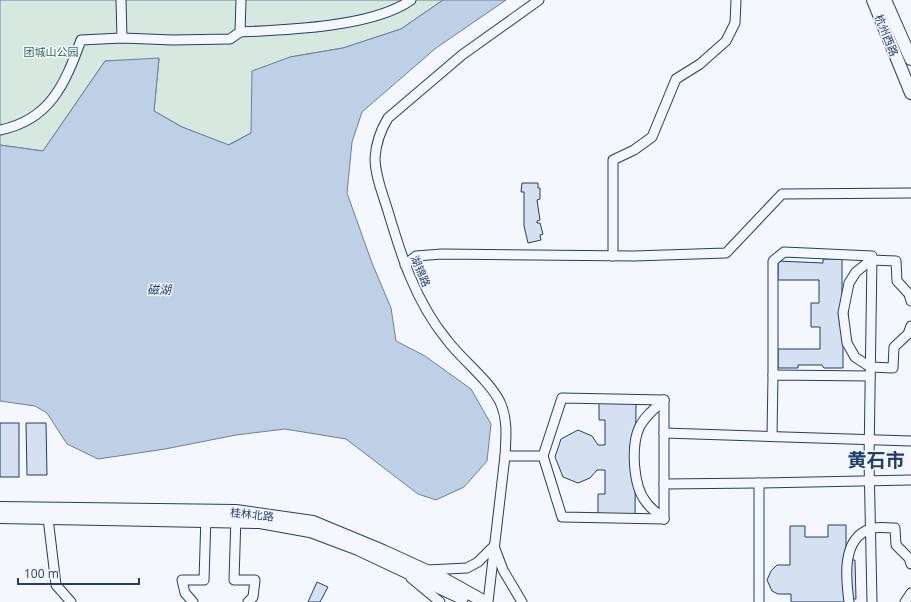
<svg xmlns="http://www.w3.org/2000/svg" width="911" height="602" font-family="'Open Sans','Noto Sans SC',sans-serif">
  <style>
    .green { fill: #d7e8df; stroke: #687fa3 }
    .water { fill: #bed0e5; stroke: #687fa3 }
    .building { fill: #d5e0f0; stroke: #1d3f73 }
    .lines { fill: none; stroke-linecap: round; stroke-linejoin: round }
    .minor-casing { stroke: #1d3f73; stroke-width: 11 }
    .major-casing { stroke: #1d3f73; stroke-width: 14 }
    .minor { stroke: #f4f7fb; stroke-width: 9 }
    .major { stroke: #f4f7fb; stroke-width: 12 }
    .labels { text-anchor: middle; dominant-baseline: central; stroke-width: 3; stroke-linejoin: round; paint-order: stroke }
    .street-label { font-size: 11px; fill: #1d3f73; stroke: #f4f7fb }
    .park-label { font-size: 11px; fill: #2c6c60; stroke: #f4f7fb }
    .water-label { font-size: 12px; font-style: italic; fill: #1d3f73; stroke: #f4f7fb }
    .town-label { font-size: 19px; font-weight: bold; fill: #1d3f73; stroke: #f4f7fb }
  </style>
  <rect width="100%" height="100%" fill="#f4f7fb"/>
  <!-- green -->
  <path class="green" d="M0 0H443L401 29 343 48 290 57 251 133 228 145 182 127 154 111 159 59 105 61 43 151 0 145Z"/>
  <!-- water -->
  <path class="water" d="M443 0H506L436 48 362 112 352 142 347 193 372 263 391 308 396 341 425 356 471 389 491 424 487 461 464 487 436 500 418 494 346 439 285 429 236 435 165 449 98 459 67 444 47 413 35 406 0 401V145L43 151 105 61 159 58 154 111 182 127 229 145 251 133 252 71 290 57 343 48 401 29Z"/>
  <!-- building -->
  <g class="building">
    <path d="M522 183H538V188H540V199L537 200 540 220 537 221V223H540L543 234 540 235 541 240 528 243 524 226V192H521Z"/>
    <path d="M823 259H842V294H848V335H843V368H824L822 365H798V368H778V349H820V327H811V303H819V280H778V261L823 263Z"/>
    <path d="M599 403H636L635 515 598 514V494H605V470H597L590 478 578 483 563 477 555 457 561 439 578 430 592 436 598 445H605V420H599Z"/>
    <rect x="0" y="423" width="19" height="54"/>
    <path d="M26 423H46L47 475H27Z"/>
    <path d="M828 525H846V560H855L856 599H847V602H791V594H778L772 591 767 580 771 571 777 565H790V526H805V537H828Z"/>
    <path d="M317 582 328 587 320 602H308Z"/>
  </g>
  <g class="lines">
    <defs>
      <g id="minor">
        <path d="M121 0 122 38"/>
        <path d="M240 32 241 0"/>
        <path d="M0 130C50 120 65 84 81 40L122 38 173 40 230 39 240 32C287 30 373 27 411 0"/>
        <path d="M613 256V160L634 150 652 137 676 79 700 64 726 41 735 23 736 0"/>
        <path d="M405 265 416 256 442 254 634 256 726 253 782 194 911 193"/>
        <path d="M911 301 909 294 897 281 896 261 871 260 856 272 849 283 843 313 847 343 855 357 870 367 893 368 894 347 908 334 911 326"/>
        <path d="M773 375V261L784 252 872 256 869 460 872 602"/>
        <path d="M664 400C655 408 644 417 639 428 631 447 633 486 646 502 651 509 658 514 664 519"/>
        <path d="M664 400V519"/>
        <path d="M664 433 911 441"/>
        <path d="M772 436 773 375 870 376"/>
        <path d="M505 456H543L562 517 664 519"/>
        <path d="M543 456 562 398 664 400"/>
        <path d="M664 484 759 483"/>
        <path d="M236 516 234 580H255L253 597 248 602"/>
        <path d="M48 518 56 585 71 602"/>
        <path d="M427 570 467 568 478 562 494 546 503 570 522 602"/>
        <path d="M411 578 440 602"/>
        <path d="M193 602 185 593 182 580H204L206 516"/>
        <path d="M488 602 505 456C506 438 508 419 500 402 489 380 462 360 447 340 415 301 401 255 387 208 382 192 375 175 375 158 376 143 380 131 388 118L462 55 539 0"/>
        <path d="M759 602V483L911 480"/>
        <path d="M849 602C846 579 841 539 870 529 876 526 887 528 895 528L896 545 909 558 911 564"/>
        <path d="M905 602 911 593"/>
      </g>
      <g id="major">
        <path d="M873 0 911 93"/>
        <path d="M885 0 911 59"/>
        <path d="M0 508 236 511 313 522 383 551 442 578 485 602"/>
        <path d="M0 517 260 522 310 531 358 549 462 598"/>
      </g>
    </defs>
    <!-- minor casing -->
    <use href="#minor" class="minor-casing"/>
    <!-- major casing -->
    <use href="#major" class="major-casing"/>
    <!-- minor -->
    <use href="#minor" class="minor"/>
    <!-- major -->
    <use href="#major" class="major"/>
  </g>
  <g class="labels">
    <!-- street labels -->
    <g class="street-label">
      <text transform="translate(887 35) rotate(68)">杭州西路</text>
      <text transform="translate(421 271) rotate(67)">湖锦路</text>
      <text transform="translate(252 514) rotate(6)">桂林北路</text>
    </g>
    <!-- park labels -->
    <g class="park-label">
      <text x="51" y="51">团城山公园</text>
    </g>
    <!-- water labels -->
    <g class="water-label">
      <text x="159" y="289">磁湖</text>
    </g>
    <!-- town labels -->
    <g class="town-label">
      <text x="876" y="460">黄石市</text>
    </g>
  </g>
  <!-- scale -->
  <path d="M18 578v6h121v-6" fill="none" stroke="#1d3f73" stroke-width="2"/>
  <text x="24" y="578" font-size="12" fill="#1d3f73" stroke="#f4f7fb" stroke-width="3" paint-order="stroke">100 m</text>
</svg>
